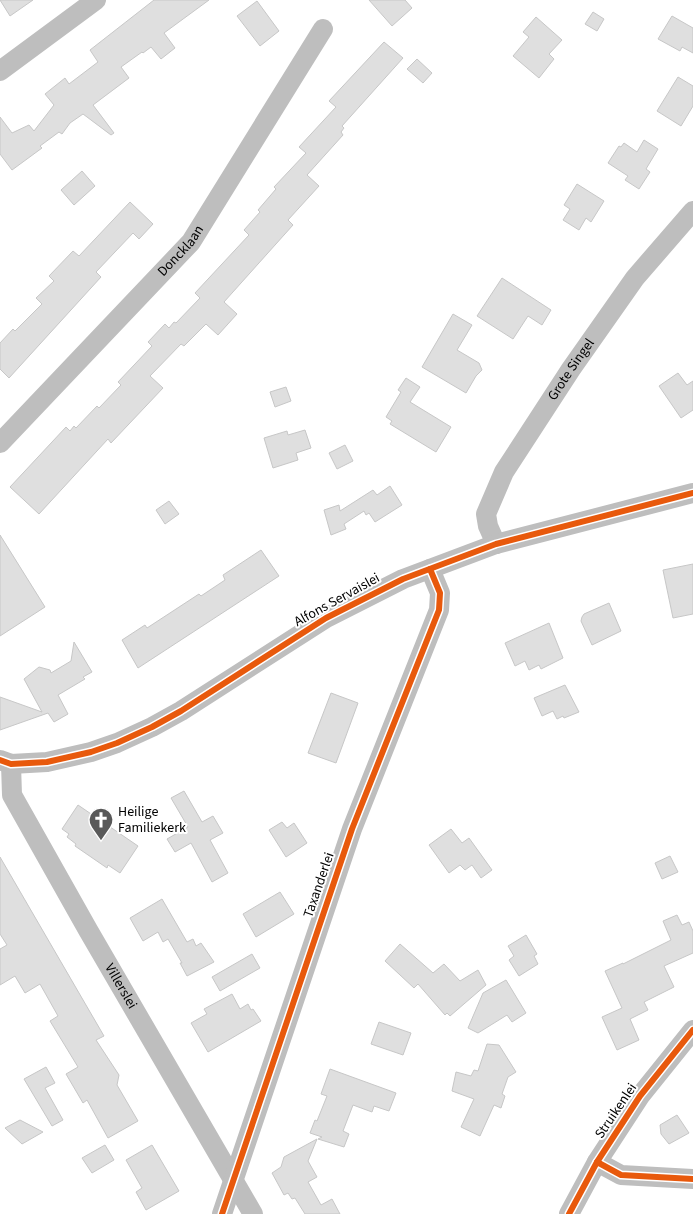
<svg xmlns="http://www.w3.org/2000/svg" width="693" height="1214" font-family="'Source Sans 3',sans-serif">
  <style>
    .building { fill: #dfdfdf; stroke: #c7c7c7 }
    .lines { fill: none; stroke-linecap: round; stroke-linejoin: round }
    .minor { stroke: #bebebe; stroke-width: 20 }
    .cycleway-casing { stroke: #fff; stroke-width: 9 }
    .cycleway { stroke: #e8590c; stroke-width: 6 }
    .labels { text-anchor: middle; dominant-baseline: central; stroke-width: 4; stroke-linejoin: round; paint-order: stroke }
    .street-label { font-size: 14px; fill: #000; stroke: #fff }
    .poi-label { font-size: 14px; fill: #000; stroke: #fff; text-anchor: start }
  </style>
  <rect width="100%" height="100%" fill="#fff"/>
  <!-- building -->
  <g class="building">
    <path d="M0 0H33L10 16Z"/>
    <path d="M154 0H209L164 33 175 48 161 59 151 47 143 53 142 52 121 67 129 78 93 105 114 133 111 135 83 114 70 123 62 134 59 132 40 146 42 148 12 170 0 154V117L12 133 29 125 34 131 54 105 45 94 65 78 69 84 98 62 90 50Z"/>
    <path d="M369 0H405L412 8 392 26Z"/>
    <path d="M257 1 279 31 260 46 237 16Z"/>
    <path d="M593 12 604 19 597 31 585 24Z"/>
    <path d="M672 16 693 28V53L682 47 680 51 658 39Z"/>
    <path d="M536 17 562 40 549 54 554 59 539 78 513 56 529 37 523 32Z"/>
    <path d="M384 42 403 58 342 126 344 128 341 132 343 135 307 175 319 186 288 220 293 225 224 302 237 314 218 335 206 324 184 346 181 344 150 376 163 388 111 443 108 439 39 514 10 487 66 427 70 431 74 426 76 428 97 406 99 408 121 385 118 382 152 346 148 342 165 324 169 328 174 322 176 323 200 298 195 293 249 235 244 230 260 212 258 210 276 189 274 187 306 153 299 147 336 107 329 101Z"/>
    <path d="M417 59 432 73 423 83 407 69Z"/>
    <path d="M678 77 693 86V106L681 126 657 111Z"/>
    <path d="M644 140 658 149 646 169 650 172 639 189 625 180 628 176 608 163 619 146 621 147 624 143 637 152Z"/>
    <path d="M82 171 95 186 74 205 61 190Z"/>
    <path d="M577 184 604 201 591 222 586 218 579 230 563 220 570 209 564 205Z"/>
    <path d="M130 202 153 224 139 239 133 233 96 272 101 277 9 378 0 369V343L13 329 15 331 42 304 36 298 54 281 49 276 73 251 79 256Z"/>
    <path d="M502 278 551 310 542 325 528 316 513 339 477 316Z"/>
    <path d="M453 314 472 325 457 350 479 363 482 370 476 376 466 393 422 367Z"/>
    <path d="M678 373 687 385 693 381V410L681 418 659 386Z"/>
    <path d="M406 378 420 387 410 402 451 427 436 452 390 424 392 421 386 417 401 392 398 390Z"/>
    <path d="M286 387 291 401 275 407 270 392Z"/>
    <path d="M305 430 311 448 296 453 298 460 273 468 264 438 287 431 288 435Z"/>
    <path d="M345 445 353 461 337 469 329 453Z"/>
    <path d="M390 486 402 505 375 522 369 513 366 515 364 511 344 524 346 529 331 535 324 510 339 505 340 511 373 490 377 495Z"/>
    <path d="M169 501 179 514 165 524 156 510Z"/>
    <path d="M0 535 45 607 0 636Z"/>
    <path d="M261 550 279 576 138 668 122 640 145 625 147 628 199 594 201 596 225 580 223 575Z"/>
    <path d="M693 564V614L673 618 663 570Z"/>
    <path d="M609 603 621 631 592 645 581 621 582 617 584 614Z"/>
    <path d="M549 623 563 658 541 669 539 665 529 670 525 661 515 666 505 643Z"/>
    <path d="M74 642 92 672 83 677 85 679 58 695 68 714 54 722 48 713 0 730V697L42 712 24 679 39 667 50 670 51 673 71 661Z"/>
    <path d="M565 685 579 712 564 718 563 716 557 719 553 711 542 716 534 698Z"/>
    <path d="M331 693 358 703 336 763 308 753Z"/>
    <path d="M184 791 202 822 213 816 223 833 210 840 228 873 212 882 191 843 175 852 167 839 188 827 171 798Z"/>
    <path d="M78 805 138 846 120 873 108 865 107 868 75 846 76 844 67 837 69 834 62 829Z"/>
    <path d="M282 822 287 828 294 823 307 843 286 857 269 830Z"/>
    <path d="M451 829 462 843 469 838 492 870 481 878 472 865 465 870 460 865 449 873 429 845Z"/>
    <path d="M670 856 678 872 662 879 655 863Z"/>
    <path d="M0 857 104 1036 96 1040 119 1075 117 1085 138 1121 108 1138 87 1100 83 1103 66 1074 78 1067 50 1021 58 1016 40 984 25 993 15 976 0 985V949L7 945 0 934Z"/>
    <path d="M280 892 294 914 256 937 243 914Z"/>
    <path d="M162 899 187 942 193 939 196 946 201 943 214 962 187 976 180 963H182L168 939 163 942 158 932 143 941 130 918Z"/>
    <path d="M677 915 682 925 689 922 693 931V953L664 966 674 987 644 1002 648 1010 630 1019 639 1040 617 1050 602 1017 622 1008 605 971 623 963V964L671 940 663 921Z"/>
    <path d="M526 935 537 954 534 956 538 964 519 976 509 960 514 956 508 946Z"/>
    <path d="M400 944 433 973 444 964 460 981 478 970 486 985 450 1016 447 1013 445 1015 418 984 414 988 385 961Z"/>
    <path d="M252 954 260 968 220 991 212 977Z"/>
    <path d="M506 980 526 1013 512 1022 507 1015 478 1033 468 1028 483 993Z"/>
    <path d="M232 994 240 1009 248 1004 251 1010 253 1009 261 1021 208 1052 191 1023 207 1014 204 1009Z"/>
    <path d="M379 1022 411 1033 403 1055 371 1044Z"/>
    <path d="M487 1044 499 1045 516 1072 508 1077 502 1094 505 1096 501 1108 494 1105 480 1136 461 1127 474 1099 452 1091 456 1072 471 1076 474 1070 478 1071Z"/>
    <path d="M46 1067 55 1083 45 1088 63 1120 52 1126 24 1079Z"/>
    <path d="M330 1069 396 1093 389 1111 374 1106 372 1112 353 1105 343 1131 349 1134 344 1147 318 1139 322 1137 310 1133 315 1120 317 1121 327 1096 321 1094Z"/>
    <path d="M677 1115 689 1133 669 1144 661 1134 660 1125Z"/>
    <path d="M20 1120 43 1132 22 1144 5 1128Z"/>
    <path d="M317 1139 308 1161 317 1177 308 1182 321 1205 332 1199 340 1214H305L295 1198 292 1199 288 1193 284 1195 272 1173 281 1167 284 1157Z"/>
    <path d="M105 1145 114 1160 92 1173 82 1158Z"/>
    <path d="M152 1145 179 1191 146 1210 136 1192 142 1188 126 1160Z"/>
  </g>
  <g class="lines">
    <!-- minor -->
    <g class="minor">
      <path d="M0 71 96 0"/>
      <path id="s1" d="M0 443 191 242 323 29"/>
      <path id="s2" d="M496 544 488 526 486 514 504 472 571 369 635 278 693 211"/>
      <path d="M0 760 11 764 47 762 91 752 117 743 152 727 181 711 326 618 403 579 496 544 693 493"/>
      <path id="s3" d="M11 764 12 795 88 930 253 1214"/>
      <path d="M597 1162 621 1175 693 1179"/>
      <path d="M222 1214 352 829 439 610 440 593 430 569"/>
      <path d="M569 1214 597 1162 640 1096 693 1030"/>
    </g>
    <defs>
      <g id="cycleway">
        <path d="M0 760 11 764 47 762 91 752 117 743 152 727 181 711 326 618 403 579 496 544 693 493"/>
        <path d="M597 1162 621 1175 693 1179"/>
        <path d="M222 1214 352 829 439 610 440 593 430 569"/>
        <path d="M569 1214 597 1162 640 1096 693 1030"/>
      </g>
    </defs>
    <!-- cycleway casing -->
    <use href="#cycleway" class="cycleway-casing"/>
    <!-- cycleway -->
    <use href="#cycleway" class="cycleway"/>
  </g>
  <!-- icons -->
  <defs>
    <symbol id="church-pin" viewBox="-11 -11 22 30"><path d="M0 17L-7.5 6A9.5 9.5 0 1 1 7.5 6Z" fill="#595959" stroke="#fff"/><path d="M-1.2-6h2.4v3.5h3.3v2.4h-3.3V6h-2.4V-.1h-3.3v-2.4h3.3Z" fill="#fff"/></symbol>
  </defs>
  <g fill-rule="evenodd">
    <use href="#church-pin" x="87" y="806" width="28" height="38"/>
  </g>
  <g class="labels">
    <!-- street labels -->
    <g class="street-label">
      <text stroke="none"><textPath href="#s1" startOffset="264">Doncklaan</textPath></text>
      <text stroke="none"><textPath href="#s2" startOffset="200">Grote Singel</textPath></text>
      <text transform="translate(337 600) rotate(-29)">Alfons Servaislei</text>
      <text transform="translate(319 885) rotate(-71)">Taxanderlei</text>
      <text stroke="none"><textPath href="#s3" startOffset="251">Villerslei</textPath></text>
      <text transform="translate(616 1111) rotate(-56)">Struikenlei</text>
    </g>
    <!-- poi labels -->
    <g class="poi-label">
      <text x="118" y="812">Heilige<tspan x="118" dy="16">Familiekerk</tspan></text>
    </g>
  </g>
</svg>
